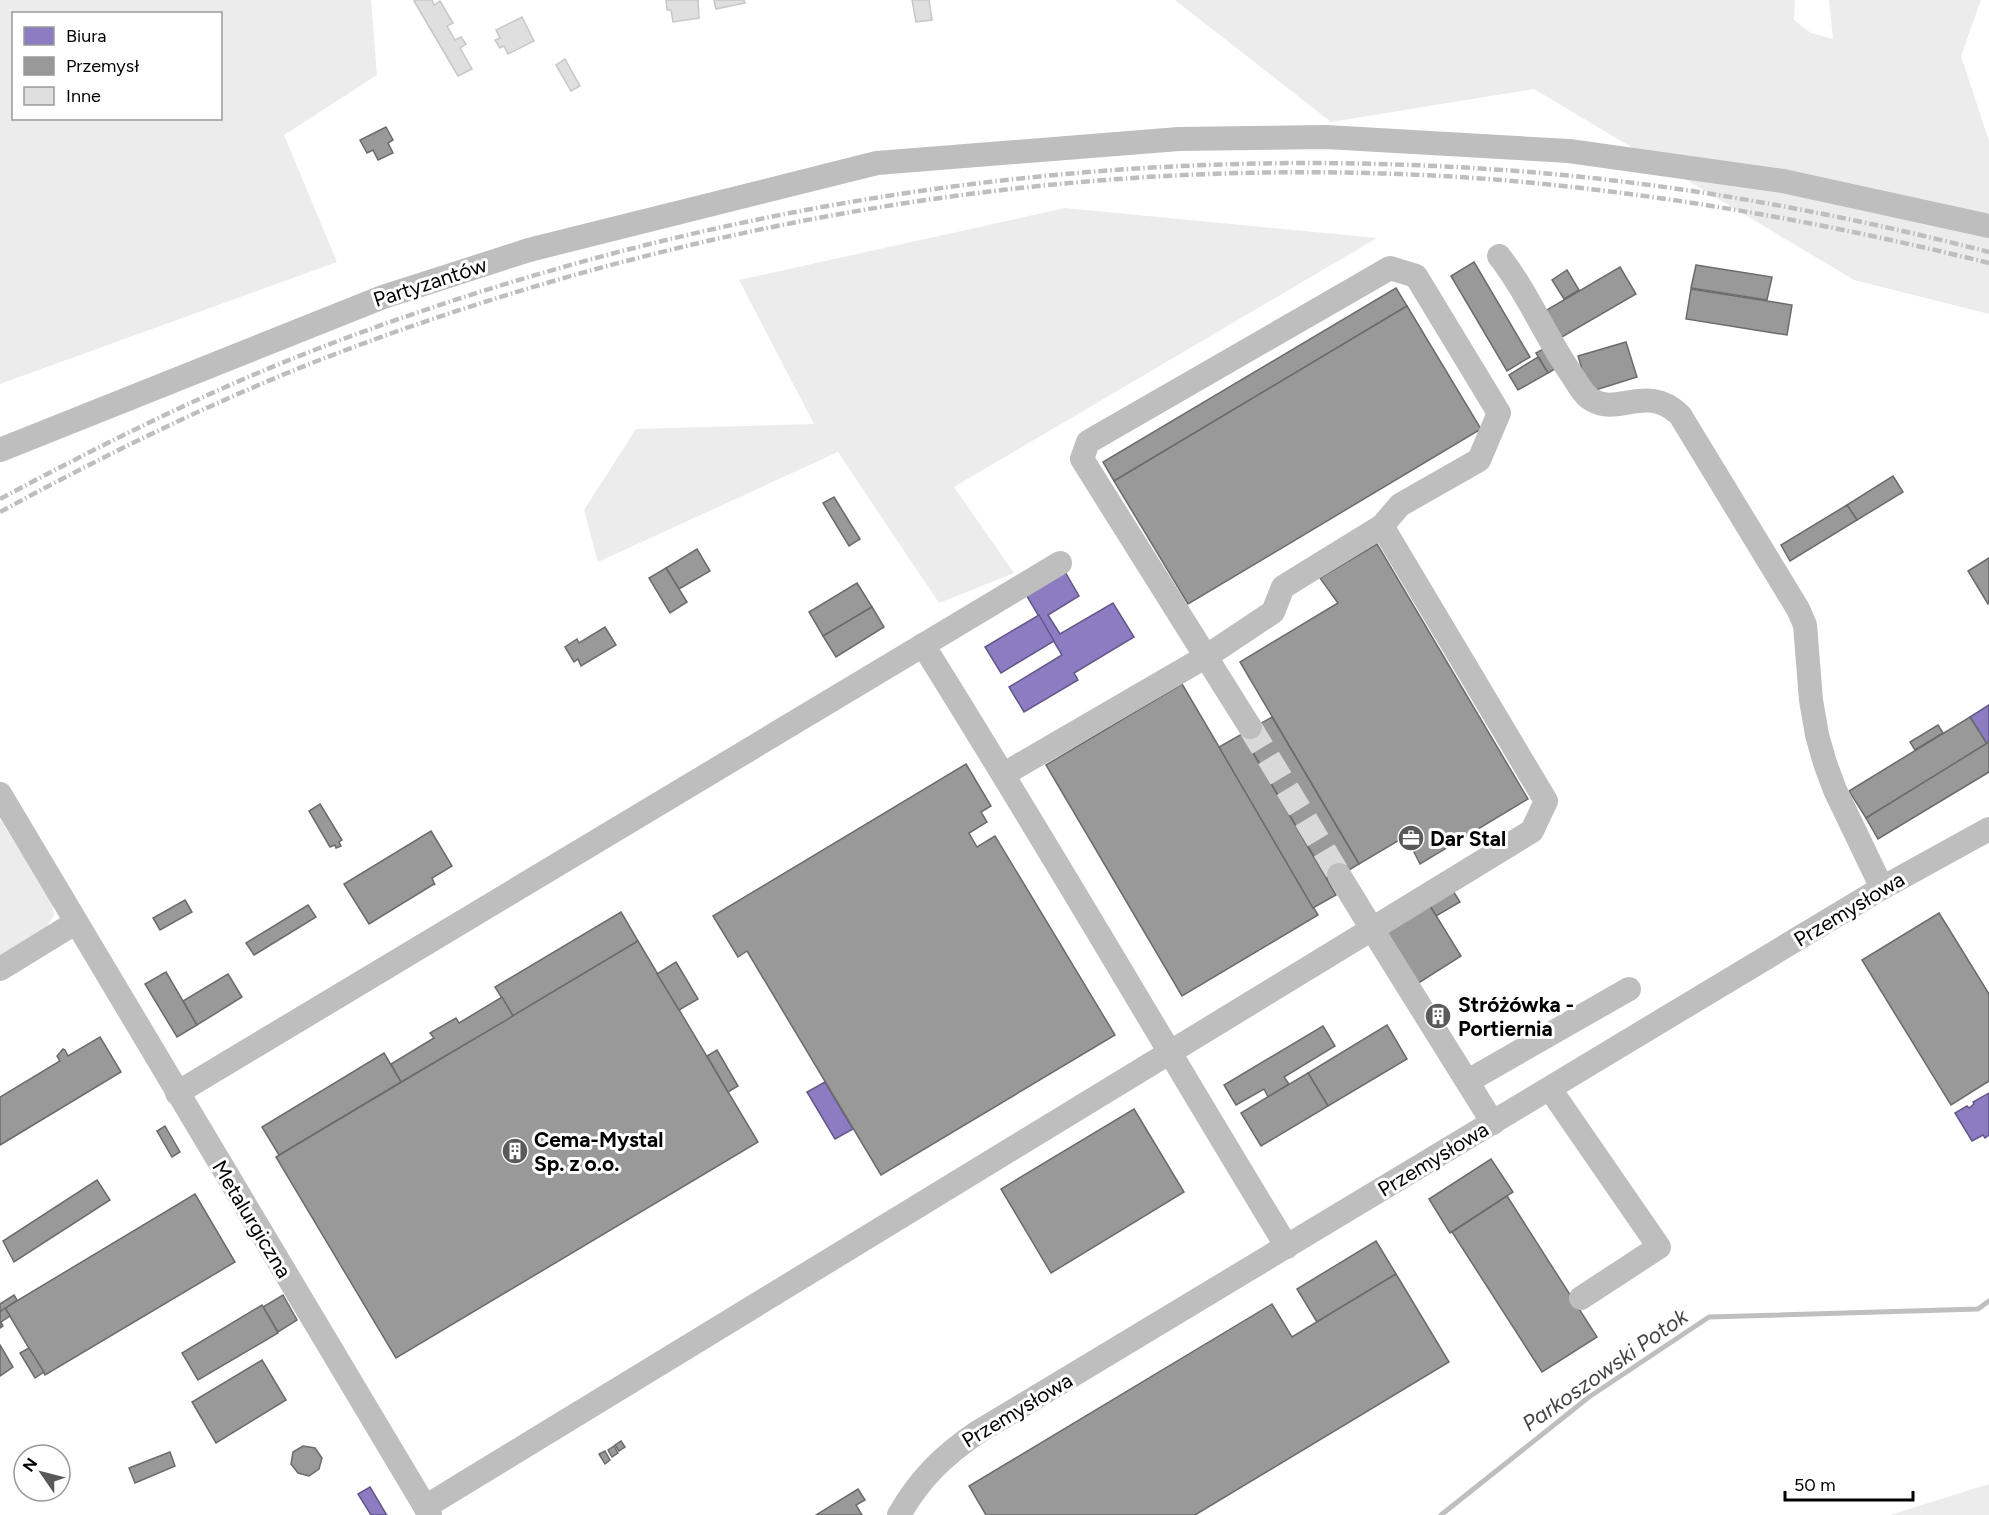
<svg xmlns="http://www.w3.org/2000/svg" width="1989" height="1515" font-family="Figtree,sans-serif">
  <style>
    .green { fill: #ececec; fill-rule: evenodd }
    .offices { fill: #8e7cc3; stroke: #635788; stroke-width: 1.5 }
    .industry { fill: #999; stroke: #6b6b6b; stroke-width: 1.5 }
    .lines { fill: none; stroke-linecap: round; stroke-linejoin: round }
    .stream { stroke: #bfbfbf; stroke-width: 5 }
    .building { fill: #dfdfdf; stroke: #c7c7c7; stroke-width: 1.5 }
    .minor-tunnel { stroke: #d9d9d9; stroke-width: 24; stroke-dasharray: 24 12; stroke-linecap: butt }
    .minor { stroke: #bebebe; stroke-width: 24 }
    .rail { stroke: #bebebe; stroke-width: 4.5; stroke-dasharray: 9 3 1.5 3; stroke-linecap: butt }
    .labels { text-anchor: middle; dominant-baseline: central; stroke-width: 6; stroke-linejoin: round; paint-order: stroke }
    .street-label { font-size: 21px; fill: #000; stroke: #fff }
    .poi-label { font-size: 21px; font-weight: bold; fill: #000; stroke: #fff; text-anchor: start }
    .water-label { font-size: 22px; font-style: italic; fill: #444; stroke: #fff }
  </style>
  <rect width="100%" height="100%" fill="#fff"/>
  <!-- green -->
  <g class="green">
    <path d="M0 0H371L377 75 284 135 337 262 0 384ZM14 14H220V118H14Z"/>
    <path d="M1175 0H1795L1794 20 1811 33 1833 39 1829 0H1981L1961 56 1989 141V314L1854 280 1534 89 1331 122Z"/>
    <path d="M1065 208 1377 238 954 487 1014 573 939 603 838 452 598 562 584 510 636 429 814 424 739 280Z"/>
    <path d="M0 819 52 903 54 915 46 928 0 955Z"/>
    <path d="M1989 1484V1515H1890Z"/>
  </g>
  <!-- offices -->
  <g class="offices">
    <path d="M1064 570 1079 596 1048 615 1060 634 1113 603 1134 637 1074 673 1078 680 1024 712 1009 687 1062 655 1025 593Z"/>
    <path d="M1039 615 1054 641 1001 673 985 647Z"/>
    <path d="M1989 705V742L1987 744 1970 717Z"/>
    <path d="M825 1082 853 1129 835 1139 807 1092Z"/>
    <path d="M1989 1093V1135L1985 1138 1983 1135 1972 1141 1955 1113 1967 1106 1969 1108 1974 1104 1973 1102Z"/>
    <path d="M370 1487 386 1514 387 1515H371L358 1494Z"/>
  </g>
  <!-- industry -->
  <g class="industry">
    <path d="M386 127 393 140 388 143 393 153 378 160 373 150 367 153 360 140Z"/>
    <path d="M1474 262 1530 357 1507 371 1451 276Z"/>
    <path d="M1696 265 1772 277 1767 300 1691 288Z"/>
    <path d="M1620 267 1636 294 1555 341 1540 314Z"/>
    <path d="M1567 270 1579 290 1564 299 1552 280Z"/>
    <path d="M1396 288 1407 306 1114 481 1103 462Z"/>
    <path d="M1691 289 1792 305 1787 335 1686 319Z"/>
    <path d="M1407 306 1481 429 1188 604 1114 481Z"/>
    <path d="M1626 342 1637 377 1589 392 1578 356Z"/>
    <path d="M1549 346 1560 366 1548 373 1536 353Z"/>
    <path d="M1538 357 1548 373 1518 390 1509 375Z"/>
    <path d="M1893 476 1903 492 1857 520 1847 505Z"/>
    <path d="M834 497 860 539 849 546 823 503Z"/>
    <path d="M1847 505 1857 520 1790 561 1781 545Z"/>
    <path d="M1377 544 1528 799 1420 864 1406 836 1359 864 1240 662 1338 603 1320 578Z"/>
    <path d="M697 549 710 571 679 589 666 568Z"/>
    <path d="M1989 558V603L1988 604 1968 571Z"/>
    <path d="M666 568 687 602 670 613 649 578Z"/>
    <path d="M857 583 872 607 823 636 809 612Z"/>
    <path d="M872 607 884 627 836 657 823 636Z"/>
    <path d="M605 627 616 645 581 666 578 659 574 662 565 647 577 639 579 643Z"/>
    <path d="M1182 684 1318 915 1182 996 1046 765Z"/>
    <path d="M1272 717 1359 864 1329 882 1242 734Z"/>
    <path d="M1970 717 1987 744 1866 818 1849 791Z"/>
    <path d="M1938 725 1943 733 1915 750 1910 742Z"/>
    <path d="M1242 734 1336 895 1313 908 1219 747Z"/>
    <path d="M1989 742V772L1878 839 1866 818Z"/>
    <path d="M966 764 991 806 981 812 987 822 969 833 977 847 995 836 1115 1035 881 1175 747 951 738 957 713 916Z"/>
    <path d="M320 804 342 840 339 842 341 846 336 848 335 845 330 847 309 811Z"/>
    <path d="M431 831 452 866 432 878 435 885 434 884 369 924 344 884Z"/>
    <path d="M1450 886 1460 902 1436 916 1427 901Z"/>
    <path d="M185 900 192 912 160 930 153 918Z"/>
    <path d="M1427 901 1461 956 1417 984 1383 928Z"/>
    <path d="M308 905 316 917 254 955 246 943Z"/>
    <path d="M621 912 638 941 513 1016 495 987Z"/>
    <path d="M1939 913 1989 994V1081L1951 1105 1862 960Z"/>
    <path d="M638 941 758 1142 396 1358 276 1157Z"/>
    <path d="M676 962 698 999 679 1010 657 974Z"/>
    <path d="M166 972 197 1025 177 1037 145 984Z"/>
    <path d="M228 974 242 997 197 1025 183 1001Z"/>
    <path d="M502 997 513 1016 401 1082 391 1064 434 1038 430 1033 456 1018 459 1023Z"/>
    <path d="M1387 1025 1407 1059 1328 1106 1308 1073Z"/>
    <path d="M1323 1026 1335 1046 1284 1077 1289 1084 1268 1097 1264 1089 1236 1105 1224 1085Z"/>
    <path d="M100 1037 121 1072 0 1145V1097L60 1061 57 1056 63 1049 65 1050 68 1056Z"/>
    <path d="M717 1050 738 1086 728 1092 707 1056Z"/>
    <path d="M384 1053 401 1082 279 1155 262 1127Z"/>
    <path d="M1308 1073 1328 1106 1261 1146 1241 1113Z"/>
    <path d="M1134 1109 1184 1192 1051 1273 1001 1189Z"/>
    <path d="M165 1126 180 1152 172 1157 157 1131Z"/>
    <path d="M1491 1159 1513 1192 1450 1233 1429 1199Z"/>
    <path d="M97 1180 110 1200 14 1262 3 1241Z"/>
    <path d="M195 1194 235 1262 45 1375 5 1308Z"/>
    <path d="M1507 1196 1597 1337 1542 1372 1452 1232Z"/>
    <path d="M1376 1241 1396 1274 1317 1322 1297 1289Z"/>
    <path d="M1396 1274 1449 1362 1195 1515H986L969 1486 1272 1304 1292 1337Z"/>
    <path d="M14 1295 17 1300 0 1312V1304Z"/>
    <path d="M283 1295 297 1320 278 1332 263 1307Z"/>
    <path d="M262 1305 278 1333 198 1380 182 1353Z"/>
    <path d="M5 1308 10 1316 1 1322 3 1326 0 1328V1312Z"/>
    <path d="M0 1345 13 1367 0 1376Z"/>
    <path d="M29 1348 44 1372 35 1378 20 1353Z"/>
    <path d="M262 1360 286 1400 216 1443 192 1402Z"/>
    <path d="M621 1441 625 1447 619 1451 615 1445Z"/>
    <path d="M303 1446 315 1448 322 1458 319 1469 309 1476 298 1473 291 1464 293 1452Z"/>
    <path d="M614 1446 618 1453 612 1457 608 1450Z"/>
    <path d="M605 1451 610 1460 605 1464 599 1454Z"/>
    <path d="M170 1452 175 1466 135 1483 129 1468Z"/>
    <path d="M858 1489 865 1500 856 1505 862 1515H816Z"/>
  </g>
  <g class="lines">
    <!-- stream -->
    <path class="stream" d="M1441 1515 1589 1397 1709 1317 1978 1309 1989 1301"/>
  </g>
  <!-- building -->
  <g class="building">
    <path d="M416 0H432L434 5 440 1 453 23 447 26 455 40 461 37 466 44 460 48 472 69 458 76 414 1Z"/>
    <path d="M666 0H698L699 18 673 22 671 10H667Z"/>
    <path d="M714 0H744L745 3 716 9Z"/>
    <path d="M912 0H929L932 20 916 22Z"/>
    <path d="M522 17 534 41 508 54 504 46 500 48 495 40 500 38 496 30Z"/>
    <path d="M565 59 580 86 571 91 556 65Z"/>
  </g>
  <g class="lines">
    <!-- minor-tunnel -->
    <path class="minor-tunnel" d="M1250 727 1339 875"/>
    <!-- minor -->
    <g class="minor">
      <path d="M1499 256C1527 291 1546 338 1572 375 1578 384 1583 395 1592 400 1619 416 1647 383 1680 415L1798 609 1805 625 1811 700 1817 735 1825 763 1835 790 1882 888"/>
      <path d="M0 450 383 297 529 250 877 163 1179 139 1326 137 1569 151 1783 181 1989 226"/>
      <path d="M923 645C1048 844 1165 1047 1287 1247"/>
      <path d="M1250 727 1082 459 1088 442 1390 268 1416 276 1499 413 1479 460 1400 505 1382 526 1546 801 1532 831 1372 929 1493 1123"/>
      <path d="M1004 774 1207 656 1273 612 1283 587 1382 526"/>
      <path d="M0 794 430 1515"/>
      <path d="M0 969 75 923"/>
      <path d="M1468 1081 1629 989"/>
      <path d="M1550 1089 1659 1247 1581 1298"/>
      <path d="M177 1093 1060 563"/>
      <path d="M425 1507 1372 929 1339 875"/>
      <path d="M899 1515C920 1478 943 1456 978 1432L1882 888 1989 829"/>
    </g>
    <!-- rail -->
    <g class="rail">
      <path d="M0 499C103 444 208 391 317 349 715 196 1138 135 1563 175 1707 189 1849 216 1989 252"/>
      <path d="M0 512C103 456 208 404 317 361 691 216 1100 148 1501 180 1666 194 1828 223 1989 263"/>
    </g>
  </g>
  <!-- icons -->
  <defs>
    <symbol id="office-disc" viewBox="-11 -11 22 22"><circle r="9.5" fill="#595959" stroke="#fff"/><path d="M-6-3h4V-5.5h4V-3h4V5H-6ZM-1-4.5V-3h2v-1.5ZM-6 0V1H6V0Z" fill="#fff"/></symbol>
    <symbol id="building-disc" viewBox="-11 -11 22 22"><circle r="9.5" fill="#595959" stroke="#fff"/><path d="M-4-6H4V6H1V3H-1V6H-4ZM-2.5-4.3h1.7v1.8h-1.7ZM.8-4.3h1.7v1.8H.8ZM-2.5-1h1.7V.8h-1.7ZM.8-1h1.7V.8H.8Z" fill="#fff"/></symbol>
  </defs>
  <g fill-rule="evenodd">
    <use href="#office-disc" x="1396" y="823" width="30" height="30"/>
    <use href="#building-disc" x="1423" y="1001" width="30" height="30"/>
    <use href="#building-disc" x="500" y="1136" width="30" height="30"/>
  </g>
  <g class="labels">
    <!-- street labels -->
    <g class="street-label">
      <text transform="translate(430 282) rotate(-18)">Partyzantów</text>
      <text transform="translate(1849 909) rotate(-31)">Przemysłowa</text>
      <text transform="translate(1433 1159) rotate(-31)">Przemysłowa</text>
      <text transform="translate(252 1219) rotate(59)">Metalurgiczna</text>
      <text transform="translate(1017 1410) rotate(-31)">Przemysłowa</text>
    </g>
    <!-- poi labels -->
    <g class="poi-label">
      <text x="1430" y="838">Dar Stal</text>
      <text x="1458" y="1004">Stróżówka -<tspan x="1458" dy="24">Portiernia</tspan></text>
      <text x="534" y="1139">Cema-Mystal<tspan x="534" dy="24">Sp. z o.o.</tspan></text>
    </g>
    <!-- water labels -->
    <g class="water-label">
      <text transform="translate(1605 1370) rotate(-35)">Parkoszowski Potok</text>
    </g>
  </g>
  <!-- legend -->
  <rect x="12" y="12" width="210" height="108" fill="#ffffff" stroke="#999999" stroke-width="1.5"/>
  <rect x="24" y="27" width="30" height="18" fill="#8e7cc3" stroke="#999999" stroke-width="1.5"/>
  <text x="66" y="42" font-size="18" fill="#000000">Biura</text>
  <rect x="24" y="57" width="30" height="18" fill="#999999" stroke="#999999" stroke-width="1.5"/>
  <text x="66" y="72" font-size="18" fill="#000000">Przemysł</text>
  <rect x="24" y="87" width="30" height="18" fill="#dfdfdf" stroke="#999999" stroke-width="1.5"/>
  <text x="66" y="102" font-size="18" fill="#000000">Inne</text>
  <!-- north arrow -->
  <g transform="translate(42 1473) rotate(305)"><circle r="28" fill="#ffffff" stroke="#999999" stroke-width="1.5"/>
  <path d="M0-4.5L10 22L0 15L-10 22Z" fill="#595959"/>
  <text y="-9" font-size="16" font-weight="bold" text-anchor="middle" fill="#000000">N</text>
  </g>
  <!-- scale -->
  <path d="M1785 1491v9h128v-9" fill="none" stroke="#000000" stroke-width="3"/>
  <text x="1794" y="1491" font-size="18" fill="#000000" stroke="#ffffff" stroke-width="4.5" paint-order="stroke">50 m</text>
</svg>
